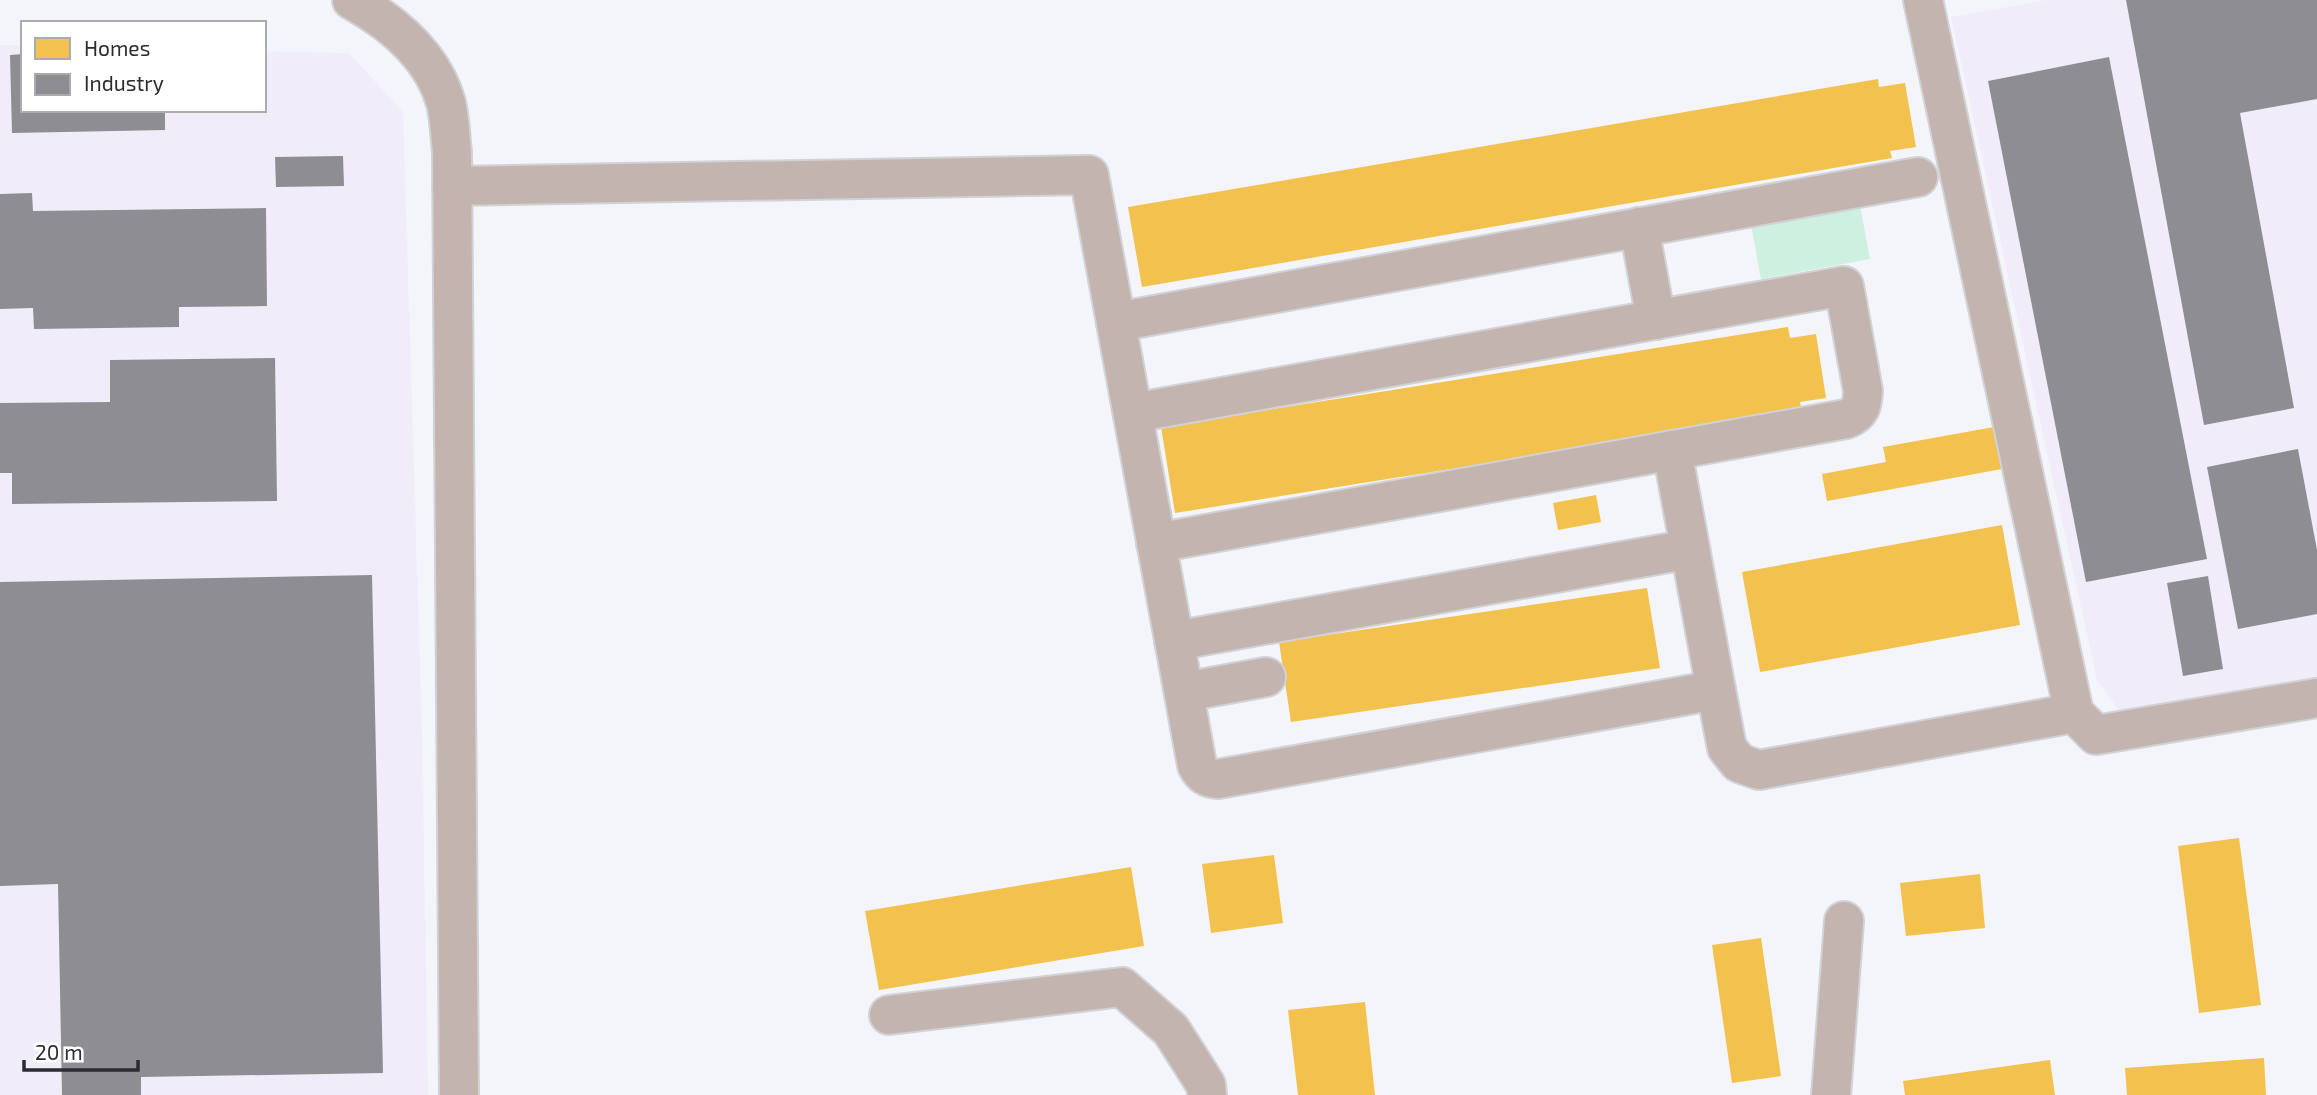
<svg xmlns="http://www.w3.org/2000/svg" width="2317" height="1095" font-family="'Exo 2',sans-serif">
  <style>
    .industrial { fill: #f1ecfa }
    .green { fill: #cdf0e0 }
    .homes { fill: #f2c14e }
    .industry { fill: #8d8d92 }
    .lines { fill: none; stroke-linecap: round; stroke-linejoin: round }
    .minor-casing { stroke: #d0d2d5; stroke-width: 42 }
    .minor { stroke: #c3b4af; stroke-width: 38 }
  </style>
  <rect width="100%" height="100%" fill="#f4f5fa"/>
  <!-- industrial -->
  <g class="industrial">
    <path d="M2046 0H2317V680L2120 712 2097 680 1951 17Z"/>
    <path d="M0 45H23V110H264V51L349 53 403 112 422 732 428 1095H0Z"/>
  </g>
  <!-- green -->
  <path class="green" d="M1860 205 1870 259 1761 279 1751 224Z"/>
  <!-- homes -->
  <g class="homes">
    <path d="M1878 79 1879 87 1905 83 1916 147 1890 151 1892 158 1142 287 1128 207Z"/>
    <path d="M1788 327 1790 338 1816 334 1826 398 1800 402 1802 413 1175 513 1161 427Z"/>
    <path d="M1994 427 2002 469 1827 501 1822 474 1886 462 1883 447Z"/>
    <path d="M1596 495 1601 522 1558 530 1553 503Z"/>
    <path d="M2002 525 2020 625 1760 672 1742 572Z"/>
    <path d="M1647 588 1660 668 1291 722 1279 642Z"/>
    <path d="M2239 838 2261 1005 2199 1013 2178 846Z"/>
    <path d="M1274 855 1283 923 1211 933 1202 864Z"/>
    <path d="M1131 867 1144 946 879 990 865 911Z"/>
    <path d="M1980 874 1985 928 1906 936 1900 883Z"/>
    <path d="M1761 938 1781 1076 1732 1083 1712 945Z"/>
    <path d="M1365 1002 1375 1095H1298L1288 1010Z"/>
    <path d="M2264 1058 2266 1095H2127L2125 1068Z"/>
    <path d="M2050 1060 2055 1095H1905L1903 1081Z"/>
  </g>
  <!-- industry -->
  <g class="industry">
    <path d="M2126 0H2317V99L2240 113 2294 408 2204 425Z"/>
    <path d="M23 54V110H165V130L12 133 10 55Z"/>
    <path d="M2109 57 2207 559 2086 582 1988 81Z"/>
    <path d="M343 156 344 186 276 187 275 157Z"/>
    <path d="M32 193 33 211 266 208 267 306 179 307V327L34 329 33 308 0 309V194Z"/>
    <path d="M275 358 277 501 12 504V473H0V403L110 402V360Z"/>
    <path d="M2298 449 2317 550V614L2238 629 2207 467Z"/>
    <path d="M372 575 383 1073 141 1077V1095H62L58 884 0 886V582Z"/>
    <path d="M2208 576 2223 669 2183 676 2167 583Z"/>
  </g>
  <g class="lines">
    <defs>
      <g id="minor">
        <path d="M352 0C393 23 433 56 446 103 450 119 450 136 452 152L459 1095"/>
        <path d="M1923 0 2074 713 2096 735 2317 698"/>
        <path d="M452 186 1089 175 1197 765C1202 775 1207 778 1218 779L1716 690 1727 748 1739 763 1759 770 2074 713"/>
        <path d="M1639 227 1656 320"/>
        <path d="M1116 322 1918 177"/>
        <path d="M1133 413 1844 286 1863 391C1862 406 1861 413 1846 419L1156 543"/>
        <path d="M1672 450 1716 690"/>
        <path d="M1174 641 1690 549"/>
        <path d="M1184 692 1266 677"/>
        <path d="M889 1015 1122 987 1171 1030 1206 1085 1207 1095"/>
        <path d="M1831 1095 1844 921"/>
      </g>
    </defs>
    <!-- minor casing -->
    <use href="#minor" class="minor-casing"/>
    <!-- minor -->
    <use href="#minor" class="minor"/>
  </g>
  <!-- legend -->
  <rect x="21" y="21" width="245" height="91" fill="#ffffff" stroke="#aaabac" stroke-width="2"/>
  <rect x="35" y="38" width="35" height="21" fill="#f2c14e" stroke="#aaabac" stroke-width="2"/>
  <text x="84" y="56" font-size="21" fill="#2a2c30">Homes</text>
  <rect x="35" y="74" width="35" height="21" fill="#8d8d92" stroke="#aaabac" stroke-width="2"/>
  <text x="84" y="91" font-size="21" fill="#2a2c30">Industry</text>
  <!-- scale -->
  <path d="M24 1060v10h114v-10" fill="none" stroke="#2a2c30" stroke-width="3.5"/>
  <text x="35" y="1060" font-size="21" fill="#2a2c30" stroke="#ffffff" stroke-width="5" paint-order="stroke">20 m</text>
</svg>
